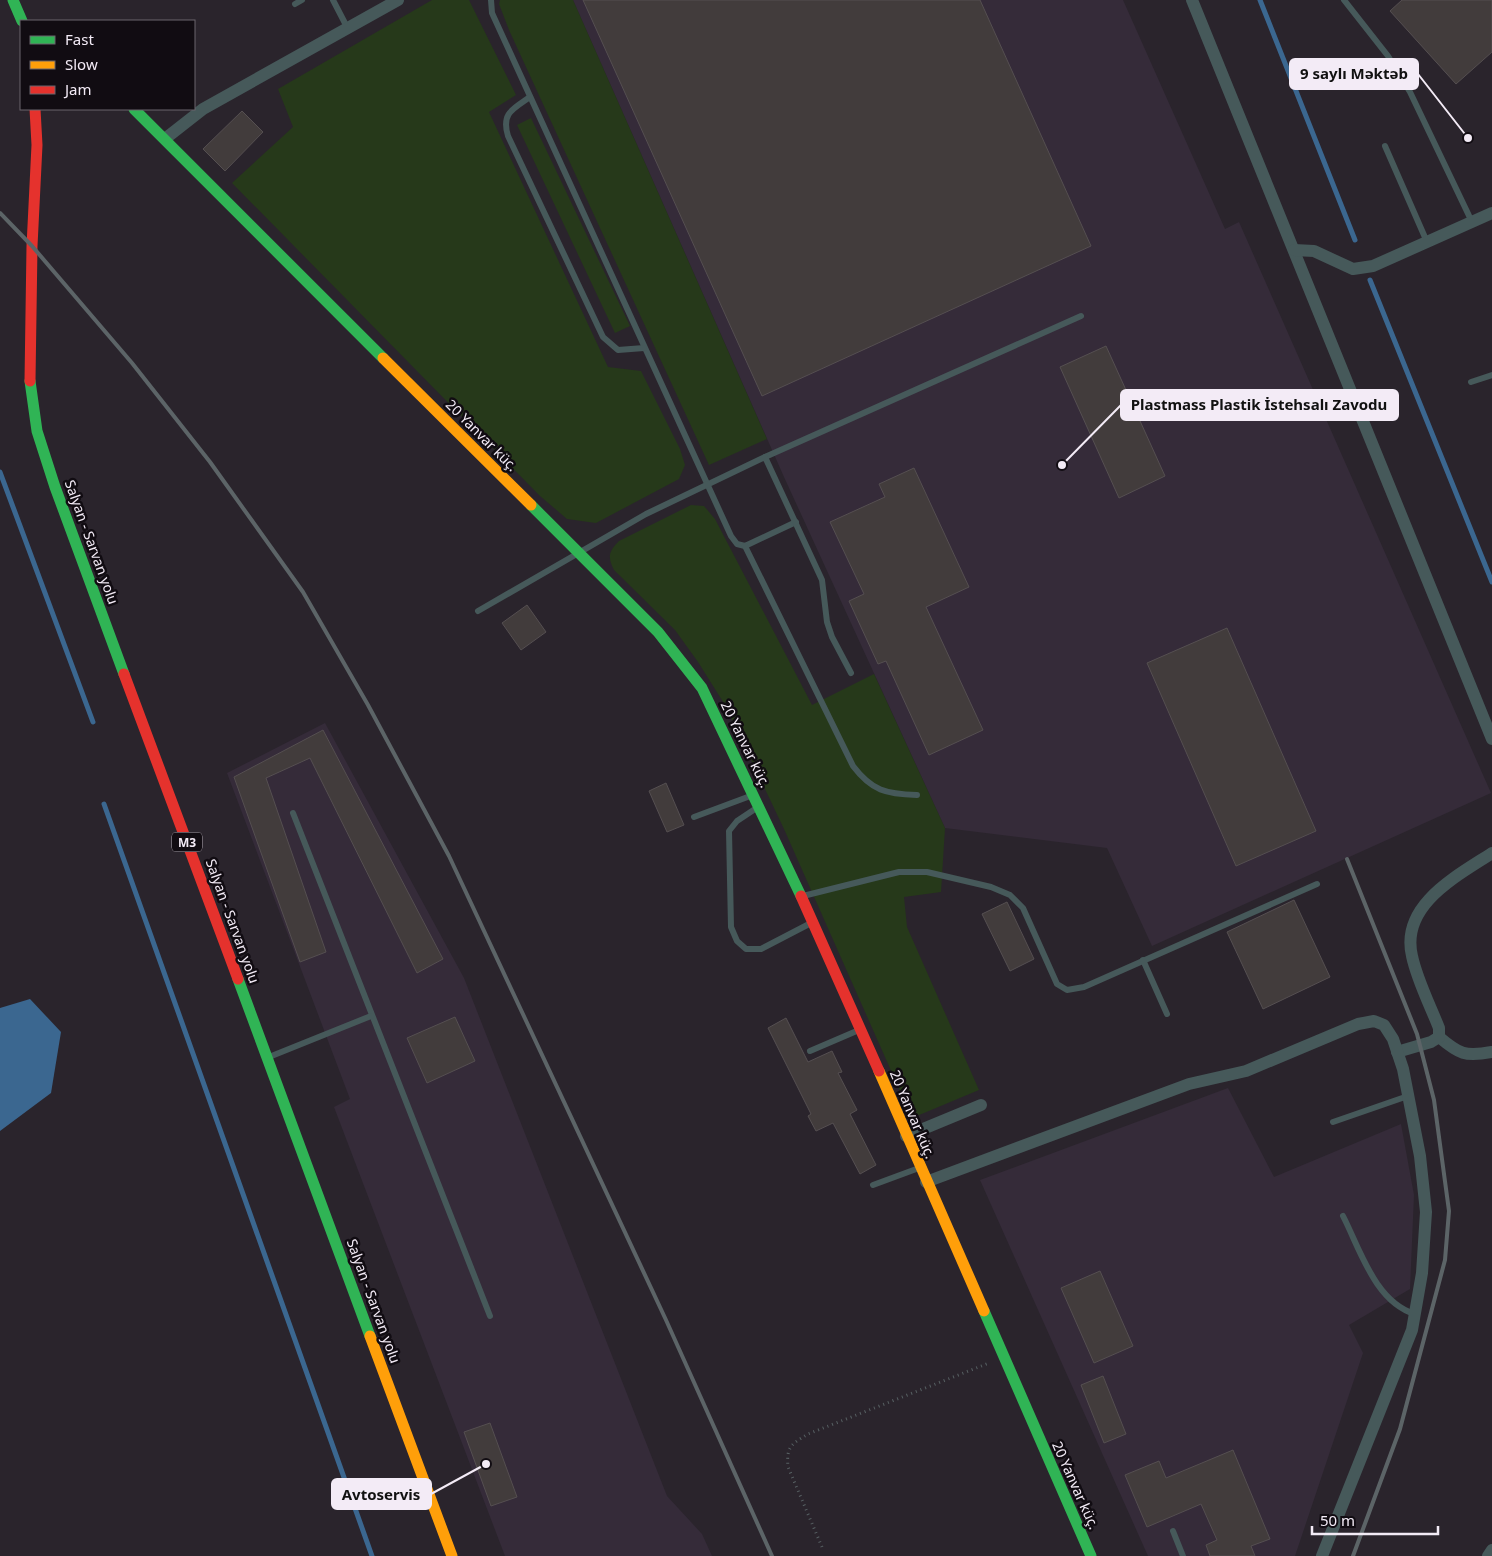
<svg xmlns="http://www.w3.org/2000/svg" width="1492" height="1556" font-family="'Noto Sans',sans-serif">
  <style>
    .industrial { fill: #352b39 }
    .green { fill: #26391a }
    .water { fill: #3b6790 }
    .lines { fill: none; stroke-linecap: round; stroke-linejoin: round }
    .stream { stroke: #3b6790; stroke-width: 5 }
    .building { fill: #423c3c; stroke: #554f51 }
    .path { stroke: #576063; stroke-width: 3; stroke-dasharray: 1 4; stroke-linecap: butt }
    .lane { stroke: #46595a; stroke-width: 6 }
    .street { stroke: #46595a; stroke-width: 12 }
    .fast { stroke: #30b455; stroke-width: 11 }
    .slow { stroke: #ff9f0a; stroke-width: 11 }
    .jam { stroke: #e5322d; stroke-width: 11 }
    .rail { stroke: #5c6467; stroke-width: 4 }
    .labels { text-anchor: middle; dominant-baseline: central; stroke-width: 5; stroke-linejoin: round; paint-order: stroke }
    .shield { fill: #110c12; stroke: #afa8b2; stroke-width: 1 }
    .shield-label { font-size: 12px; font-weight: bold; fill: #f3ebf6 }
    .street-label { font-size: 14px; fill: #f3ebf6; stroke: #110c12 }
    .leader { fill: none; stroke: #f3ebf6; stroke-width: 2 }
    .callout-dot { fill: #f3ebf6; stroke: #110c12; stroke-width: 2 }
    .callout { fill: #f3ebf6; stroke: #f3ebf6; stroke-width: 2 }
    .callout-label { font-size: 15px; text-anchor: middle; font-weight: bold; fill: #111 }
  </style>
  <rect width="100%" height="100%" fill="#2a242c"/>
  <!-- industrial -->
  <g class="industrial">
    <path d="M573 0H1123L1225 229 1239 222 1491 793 1152 946 1107 848 945 828 784 477Z"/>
    <path d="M325 723 464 978 667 1496 702 1534 712 1556H505L334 1107 350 1099 227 773Z"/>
    <path d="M1228 1088 1274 1177 1401 1124 1414 1195 1410 1289 1349 1325 1363 1353 1295 1556H1148L980 1180Z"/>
  </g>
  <!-- green -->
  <g class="green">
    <path d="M432 0H469L516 95 489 112 608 367 641 371 680 449 685 465 679 479 596 523 567 519 540 496 232 183 293 127 278 89Z"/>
    <path d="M500 0H573L767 439 709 465 509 30 499 4Z"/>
    <path d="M531 118 630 326 615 333 517 125Z"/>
    <path d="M691 505 704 506 715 519 812 705 874 674 945 828 941 892 904 897 907 927 979 1090 912 1118 784 829 725 705 698 662 675 630 614 570C607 557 609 551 619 541Z"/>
  </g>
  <!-- water -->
  <path class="water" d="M30 999 61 1032 51 1093 0 1131V1008Z"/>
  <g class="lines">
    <!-- stream -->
    <g class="stream">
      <path d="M1260 0 1355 240"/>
      <path d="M1370 280 1492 582"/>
      <path d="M0 472 93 722"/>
      <path d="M104 804 372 1556"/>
    </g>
  </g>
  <!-- building -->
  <g class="building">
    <path d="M583 0H980L1091 246 762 396Z"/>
    <path d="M1402 0H1492V52L1456 84 1390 11Z"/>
    <path d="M242 111 263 132 225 171 203 149Z"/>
    <path d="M1106 346 1165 476 1119 498 1060 367Z"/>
    <path d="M914 468 969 587 926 607 983 730 929 755 886 661 878 664 849 601 864 594 830 522 885 497 879 484Z"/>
    <path d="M527 605 546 632 521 650 502 623Z"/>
    <path d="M1227 628 1316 831 1236 866 1147 663Z"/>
    <path d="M323 730 443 959 417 973 310 758 266 778 326 952 300 962 234 777Z"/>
    <path d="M666 783 684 825 667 832 649 791Z"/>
    <path d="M1294 900 1330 977 1263 1009 1227 932Z"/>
    <path d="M1007 902 1034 959 1010 971 982 914Z"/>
    <path d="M455 1017 475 1061 427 1083 407 1038Z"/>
    <path d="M786 1018 808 1062 832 1051 842 1072 838 1073 857 1110 850 1114 876 1165 860 1174 833 1123 816 1131 808 1116 811 1114 768 1028Z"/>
    <path d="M1100 1271 1133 1346 1094 1363 1061 1288Z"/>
    <path d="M1103 1376 1126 1434 1104 1443 1081 1385Z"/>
    <path d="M490 1423 517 1497 491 1506 464 1432Z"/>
    <path d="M1233 1450 1270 1539 1251 1546 1255 1556H1210L1206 1545 1217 1540 1201 1504 1147 1527 1125 1475 1159 1461 1166 1478Z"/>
  </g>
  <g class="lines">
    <!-- path -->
    <path class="path" d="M822 1547 788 1467C786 1446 792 1444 808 1434L989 1363"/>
    <!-- lane -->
    <g class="lane">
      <path d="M333 0 348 29"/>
      <path d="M491 0 492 13 731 536 737 544 745 546 796 522"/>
      <path d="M1344 0 1388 56 1410 92 1472 222"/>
      <path d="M295 4 302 0"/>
      <path d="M530 97C513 109 501 113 508 136L603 337 618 350 644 348"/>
      <path d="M1385 146 1427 242"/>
      <path d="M1471 382 1492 375"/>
      <path d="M765 457 1081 316"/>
      <path d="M745 546 853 766C872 791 886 794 917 795"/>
      <path d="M478 611 646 514 765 457 822 580 827 622 832 637 851 673"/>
      <path d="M758 807 737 821 729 831 731 927 737 941 746 949H761L811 923"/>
      <path d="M293 813 490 1316"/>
      <path d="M694 817 753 795"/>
      <path d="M803 896 899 872H927L991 887 1010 895 1023 908 1057 984 1067 990 1084 987 1317 884"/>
      <path d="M1143 960 1167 1014"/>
      <path d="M810 1051 859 1030"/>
      <path d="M269 1057 371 1016"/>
      <path d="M1333 1122 1408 1096"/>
      <path d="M873 1185 919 1168"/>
      <path d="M1343 1216C1360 1249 1375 1302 1415 1314"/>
      <path d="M1173 1531 1183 1556"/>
    </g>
    <!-- street -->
    <g class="street">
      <path d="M1192 0 1492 739"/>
      <path d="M166 138 203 109 398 0"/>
      <path d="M1294 250 1314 251 1353 269 1373 266 1492 213"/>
      <path d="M1439 1037C1459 1054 1465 1057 1492 1052"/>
      <path d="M1397 1052 1431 1042 1439 1037V1028C1430 1005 1417 980 1412 956 1400 905 1457 876 1492 853"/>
      <path d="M906 1136 981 1105"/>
      <path d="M926 1182 1189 1084 1246 1071 1358 1024 1374 1021 1384 1025 1393 1039 1403 1069 1420 1156 1426 1212 1422 1273 1412 1330 1322 1556"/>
      <path d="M1488 1556 1492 1550"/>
    </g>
    <!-- fast -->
    <g class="fast">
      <path d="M13 0 22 21"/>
      <path d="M134 109 383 358"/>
      <path d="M30 381 37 431 55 487 124 674"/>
      <path d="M531 505 658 632 702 688 801 896"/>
      <path d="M238 979 370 1336"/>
      <path d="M984 1311 1091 1556"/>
    </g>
    <!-- slow -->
    <g class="slow">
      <path d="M383 358 531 505"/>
      <path d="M879 1071 984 1311"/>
      <path d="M370 1336 452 1556"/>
    </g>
    <!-- jam -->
    <g class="jam">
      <path d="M30 381 32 246 37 145 35 109"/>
      <path d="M124 674 238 979"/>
      <path d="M801 896 879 1071"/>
    </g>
    <!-- rail -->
    <g class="rail">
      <path d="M0 213 32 246 132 363 210 462 303 592 368 705 449 856 666 1320 772 1556"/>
      <path d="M1347 859 1417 1034 1434 1100 1449 1211 1445 1260 1400 1429 1353 1556"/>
    </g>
  </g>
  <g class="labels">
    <!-- shield labels -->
    <rect class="shield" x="172" y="832.5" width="30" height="19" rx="4"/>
    <g class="shield-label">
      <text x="187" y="842">M3</text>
    </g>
    <!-- street labels -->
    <g class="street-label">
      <text transform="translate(482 435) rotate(45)">20 Yanvar küç.</text>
      <text transform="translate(92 542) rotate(70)">Salyan - Sarvan yolu</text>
      <text transform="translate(746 744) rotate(64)">20 Yanvar küç.</text>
      <text transform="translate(233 921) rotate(70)">Salyan - Sarvan yolu</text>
      <text transform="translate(913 1114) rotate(67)">20 Yanvar küç.</text>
      <text transform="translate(374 1301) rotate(70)">Salyan - Sarvan yolu</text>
      <text transform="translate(1076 1485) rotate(66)">20 Yanvar küç.</text>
    </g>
  </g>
  <!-- callouts -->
  <path class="leader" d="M1468 138L1418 74M1062 465L1121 405M486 1464L431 1494"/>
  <g class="callout-dot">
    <circle cx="1468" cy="138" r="5"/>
    <circle cx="1062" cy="465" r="5"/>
    <circle cx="486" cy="1464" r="5"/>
  </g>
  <g class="callout">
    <rect x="1290" y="59" width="128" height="30" rx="5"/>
    <rect x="1121" y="390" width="277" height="30" rx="5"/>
    <rect x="332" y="1479" width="99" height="30" rx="5"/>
  </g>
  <g class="callout-label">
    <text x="1354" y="79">9 saylı Məktəb</text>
    <text x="1259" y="410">Plastmass Plastik İstehsalı Zavodu</text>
    <text x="381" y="1500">Avtoservis</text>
  </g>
  <!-- legend -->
  <rect x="20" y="20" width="175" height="90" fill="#110c12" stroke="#6b656d"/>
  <rect x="30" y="36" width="25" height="8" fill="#30b455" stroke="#6b656d"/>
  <text x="65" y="45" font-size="15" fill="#f3ebf6">Fast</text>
  <rect x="30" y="61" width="25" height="8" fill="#ff9f0a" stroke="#6b656d"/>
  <text x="65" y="70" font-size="15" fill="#f3ebf6">Slow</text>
  <rect x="30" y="86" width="25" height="8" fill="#e5322d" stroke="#6b656d"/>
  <text x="65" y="95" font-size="15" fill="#f3ebf6">Jam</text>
  <!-- scale -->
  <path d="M1312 1526v8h126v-8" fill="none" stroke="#f3ebf6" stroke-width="2.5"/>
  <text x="1320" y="1526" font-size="15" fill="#f3ebf6" stroke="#110c12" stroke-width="4" paint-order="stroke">50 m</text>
</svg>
